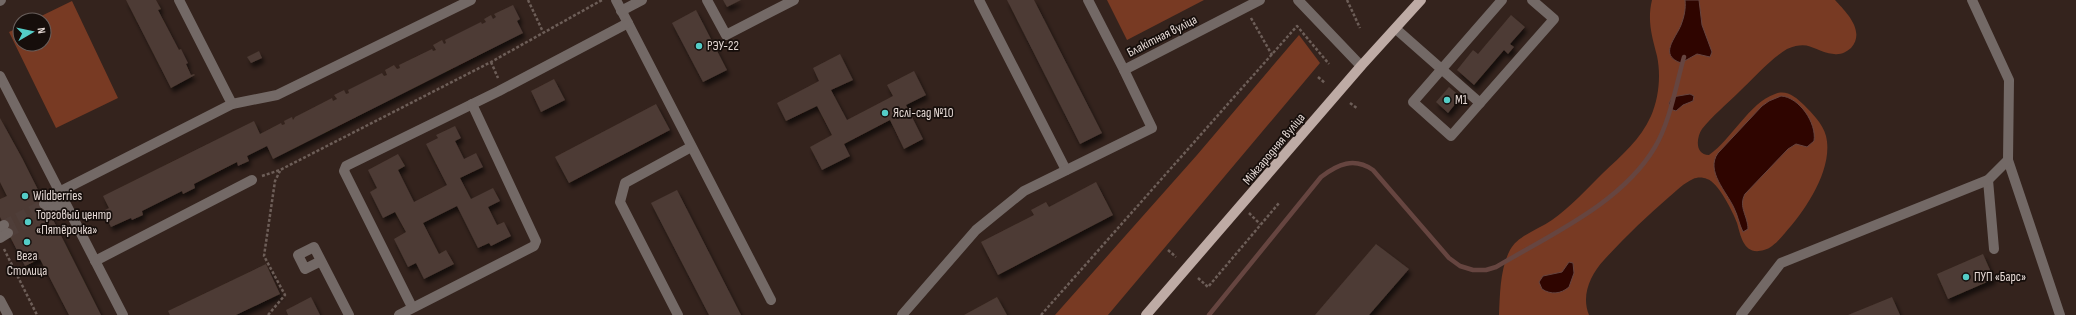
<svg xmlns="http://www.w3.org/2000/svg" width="2076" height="315" font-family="'Sofia Sans Condensed',sans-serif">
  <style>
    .green { fill: #783a23 }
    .water { fill: #2f0500; stroke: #664540 }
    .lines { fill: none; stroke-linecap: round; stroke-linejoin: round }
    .stream { stroke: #664540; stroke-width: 4.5 }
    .building { fill: #4d3b34; filter: url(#shadow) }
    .minor-tunnel { stroke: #4f3e39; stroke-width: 10; stroke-dasharray: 10 5; stroke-linecap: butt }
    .path { stroke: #6d5e58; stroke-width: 2.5; stroke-dasharray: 3 2; stroke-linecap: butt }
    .minor { stroke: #736966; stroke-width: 10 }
    .major { stroke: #beaba5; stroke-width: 10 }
    .poi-dot { fill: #54cdc7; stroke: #160e0b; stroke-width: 1.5 }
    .labels { text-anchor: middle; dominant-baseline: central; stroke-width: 3.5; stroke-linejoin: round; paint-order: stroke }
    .street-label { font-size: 13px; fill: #e5d9d5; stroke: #160e0b }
    .poi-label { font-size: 13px; fill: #e5d9d5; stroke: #160e0b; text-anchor: start }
  </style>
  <defs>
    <filter id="shadow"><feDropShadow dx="2.5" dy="4.5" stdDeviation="2" flood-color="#0009"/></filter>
  </defs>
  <rect width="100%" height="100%" fill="#34231d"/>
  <!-- green -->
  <g class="green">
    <path d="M1107 0H1204L1127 40Z"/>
    <path d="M1652 0H1835C1846 12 1866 31 1851 48 1846 52 1841 55 1834 54 1813 52 1811 39 1787 49 1769 60 1754 78 1739 92 1727 104 1712 116 1702 129 1696 138 1695 155 1709 155 1732 139 1749 103 1775 94 1786 89 1796 97 1804 105 1812 113 1823 124 1826 136 1834 169 1805 211 1785 233 1780 239 1772 248 1764 250 1744 256 1741 237 1737 223 1733 212 1718 182 1707 179 1703 177 1697 177 1693 179 1684 183 1676 191 1669 197 1646 217 1624 238 1604 260 1590 275 1581 296 1589 315H1499C1500 294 1500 269 1510 250 1518 235 1538 230 1552 220 1570 207 1587 189 1603 173 1621 156 1641 139 1651 116 1659 98 1661 75 1657 56 1652 36 1647 21 1652 0Z"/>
    <path d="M72 1 118 98 56 128 9 32 20 27V44H44V20H33Z"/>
    <path d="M1299 35 1320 63 1108 315H1055L1197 155Z"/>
  </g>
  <!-- water -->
  <g class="water">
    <path d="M1685 0H1699L1702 25 1712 52 1710 57 1697 54 1681 63C1658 55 1676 38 1681 25 1684 17 1686 9 1685 0Z"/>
    <path d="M1690 94 1694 96 1693 101 1683 105 1676 111 1670 109 1669 103 1672 97Z"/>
    <path d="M1781 96C1799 97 1817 123 1814 141L1807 147 1796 144 1788 149 1745 194C1738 207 1748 216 1748 229L1743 232C1739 224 1738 216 1734 208 1727 192 1705 171 1718 153L1762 106 1769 101Z"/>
    <path d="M1569 262 1573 263 1574 273 1569 287C1561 294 1551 295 1542 289L1539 282 1543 276 1562 272Z"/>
  </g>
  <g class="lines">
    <!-- stream -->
    <path class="stream" d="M1209 315 1321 177C1338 164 1354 157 1373 170L1449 258 1460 266 1473 270H1486L1496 267C1550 235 1622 203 1655 147 1670 122 1676 85 1684 57"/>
  </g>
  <!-- building -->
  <g class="building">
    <path d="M126 0H156L161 9 158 10 179 50 181 49 188 63 186 64 191 75 194 74 195 75 171 88Z"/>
    <path d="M723 0H741L727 7Z"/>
    <path d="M1007 0H1034L1102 133 1080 144Z"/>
    <path d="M513 5 520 19 517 21 523 33 273 159 267 146 247 156 249 161 238 166 237 162 194 184 195 188 183 194 182 191 142 211 143 215 132 220 131 218 111 227 103 211 109 208 103 196 254 121 260 134 281 123 282 125 285 124 284 121 292 117 293 120 295 117 332 98 333 101 337 99 334 95 344 90 346 94 349 93 348 90 382 73 384 76 387 75 385 70 394 65 397 69 400 68 399 65 432 49 433 51 436 50 433 45 442 40 444 44 446 43 445 40 481 22 482 24 486 22 484 19 491 15 493 19 496 17 494 14Z"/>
    <path d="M696 10 727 70 703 82 672 23Z"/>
    <path d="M1511 15 1525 27 1510 44 1514 47 1508 54 1504 50 1474 85 1457 70 1473 50 1478 54Z"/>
    <path d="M259 51 262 58 251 63 247 57Z"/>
    <path d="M840 54 853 80 831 90 847 120 893 96 887 85 914 71 926 95 906 105 923 139 904 149 890 120 844 144 850 156 822 170 810 147 832 135 817 106 786 121 777 103 819 81 813 68Z"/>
    <path d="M554 79 565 100 541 112 531 91Z"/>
    <path d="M1449 87 1461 97 1448 113 1436 102Z"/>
    <path d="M656 104 670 130 569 183 555 157Z"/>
    <path d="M0 118 22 158 101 315H69L40 259 25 266 0 217V199L7 196 0 182Z"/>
    <path d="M455 126 461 138 455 141 464 159 476 153 483 167 460 178 471 199 493 188 500 201 488 207 497 225 504 222 511 236 491 246 489 243 478 248 457 206 423 223 439 254 446 250 454 264 424 279 416 263 408 267 394 239 406 232 395 212 383 218 370 192 377 188 368 170 398 154 405 166 398 170 414 202 447 185 426 144 438 138 436 135Z"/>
    <path d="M1096 182 1113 215 998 275 981 242 1034 215 1031 210 1046 202 1049 207Z"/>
    <path d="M677 190 741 315H709L651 203Z"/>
    <path d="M1376 244 1409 269 1369 315H1315Z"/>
    <path d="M1983 254 1994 279 1948 299 1937 274Z"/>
    <path d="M266 264 280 294 236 315H170L168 311Z"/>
    <path d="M311 297 320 315H288L286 310Z"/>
    <path d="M997 297 1007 315H964Z"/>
    <path d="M1892 297 1900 315H1848Z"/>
  </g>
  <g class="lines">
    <!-- minor-tunnel -->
    <g class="minor-tunnel">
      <path d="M4 225 44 204"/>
      <path d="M8 233 48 212"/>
    </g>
    <!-- path -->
    <g class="path">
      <path d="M528 0 543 32"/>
      <path d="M1347 0 1360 28"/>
      <path d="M1251 18 1272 55"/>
      <path d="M491 62 498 78"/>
      <path d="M1318 77 1325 83"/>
      <path d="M1350 103 1358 109"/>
      <path d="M262 176 280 170 491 62 602 0"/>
      <path d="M1249 213 1260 224"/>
      <path d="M4 249 37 315"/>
      <path d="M1168 250 1176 257"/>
      <path d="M1198 278 1208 287 1279 203"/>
      <path d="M268 315 285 295 264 256 275 181 280 171"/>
      <path d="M1041 315 1297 26 1329 64"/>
    </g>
    <!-- minor -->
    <g class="minor">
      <path d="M616 0 771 300"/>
      <path d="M707 0 726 35 794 0"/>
      <path d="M979 0 1066 170"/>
      <path d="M1088 0 1124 70 1260 0"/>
      <path d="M1298 0 1361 66"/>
      <path d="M0 1 1 0"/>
      <path d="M621 11 642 0"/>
      <path d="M1396 29 1480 103 1554 19 1532 0"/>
      <path d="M0 76 123 315"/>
      <path d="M1480 103 1451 136 1413 102 1502 0"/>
      <path d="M232 104 277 95 471 0"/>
      <path d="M2008 160 2060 315"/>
      <path d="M1988 180 1994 249"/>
      <path d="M59 192 232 104 179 0"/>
      <path d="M44 204 61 195"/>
      <path d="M48 212 65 203"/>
      <path d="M0 227 4 225"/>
      <path d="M0 238 8 233"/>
      <path d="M95 261 252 180"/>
      <path d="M321 261 305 269 298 255 314 247 349 315"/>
      <path d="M0 300 8 315"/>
      <path d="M412 307 344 171 346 166 499 91 628 23"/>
      <path d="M399 315 534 246 536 241 472 104"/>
      <path d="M678 315 620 202 625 183 691 147"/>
      <path d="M902 315 976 230 1024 191 1152 128 1124 70"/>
      <path d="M1741 315 1781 263 1988 180 2008 160 2009 80 1972 0"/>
    </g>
    <!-- major -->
    <path class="major" d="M1146 315 1361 66 1421 0"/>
  </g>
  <!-- markers -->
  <g class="poi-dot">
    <circle cx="699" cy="46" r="4"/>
    <circle cx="1447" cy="100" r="4"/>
    <circle cx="885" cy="113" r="4"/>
    <circle cx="25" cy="196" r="4"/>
    <circle cx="28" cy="222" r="4"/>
    <circle cx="27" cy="242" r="4"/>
    <circle cx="1966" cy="277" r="4"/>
  </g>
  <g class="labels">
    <!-- street labels -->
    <g class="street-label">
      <text transform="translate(1162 36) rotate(-27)">Блакітная вуліца</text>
      <text transform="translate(1274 149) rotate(-50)">Міжгародняя вуліца</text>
    </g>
    <!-- poi labels -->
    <g class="poi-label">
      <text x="707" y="46">РЭУ-22</text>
      <text x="1455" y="100">М1</text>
      <text x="893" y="113">Яслі-сад №10</text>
      <text x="33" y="196">Wildberries</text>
      <text x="36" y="215">Торговый центр<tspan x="36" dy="15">«Пятёрочка»</tspan></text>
      <text x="27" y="256" text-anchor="middle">Вега<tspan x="27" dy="15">Столица</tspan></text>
      <text x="1974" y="277">ПУП «Барс»</text>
    </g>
  </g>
  <!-- north arrow -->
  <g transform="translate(32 32) rotate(81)"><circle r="19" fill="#160e0b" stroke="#695f5c"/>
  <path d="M0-3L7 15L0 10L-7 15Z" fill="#54cdc7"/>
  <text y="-6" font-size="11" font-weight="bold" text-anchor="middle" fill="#e5d9d5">N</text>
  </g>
</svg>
